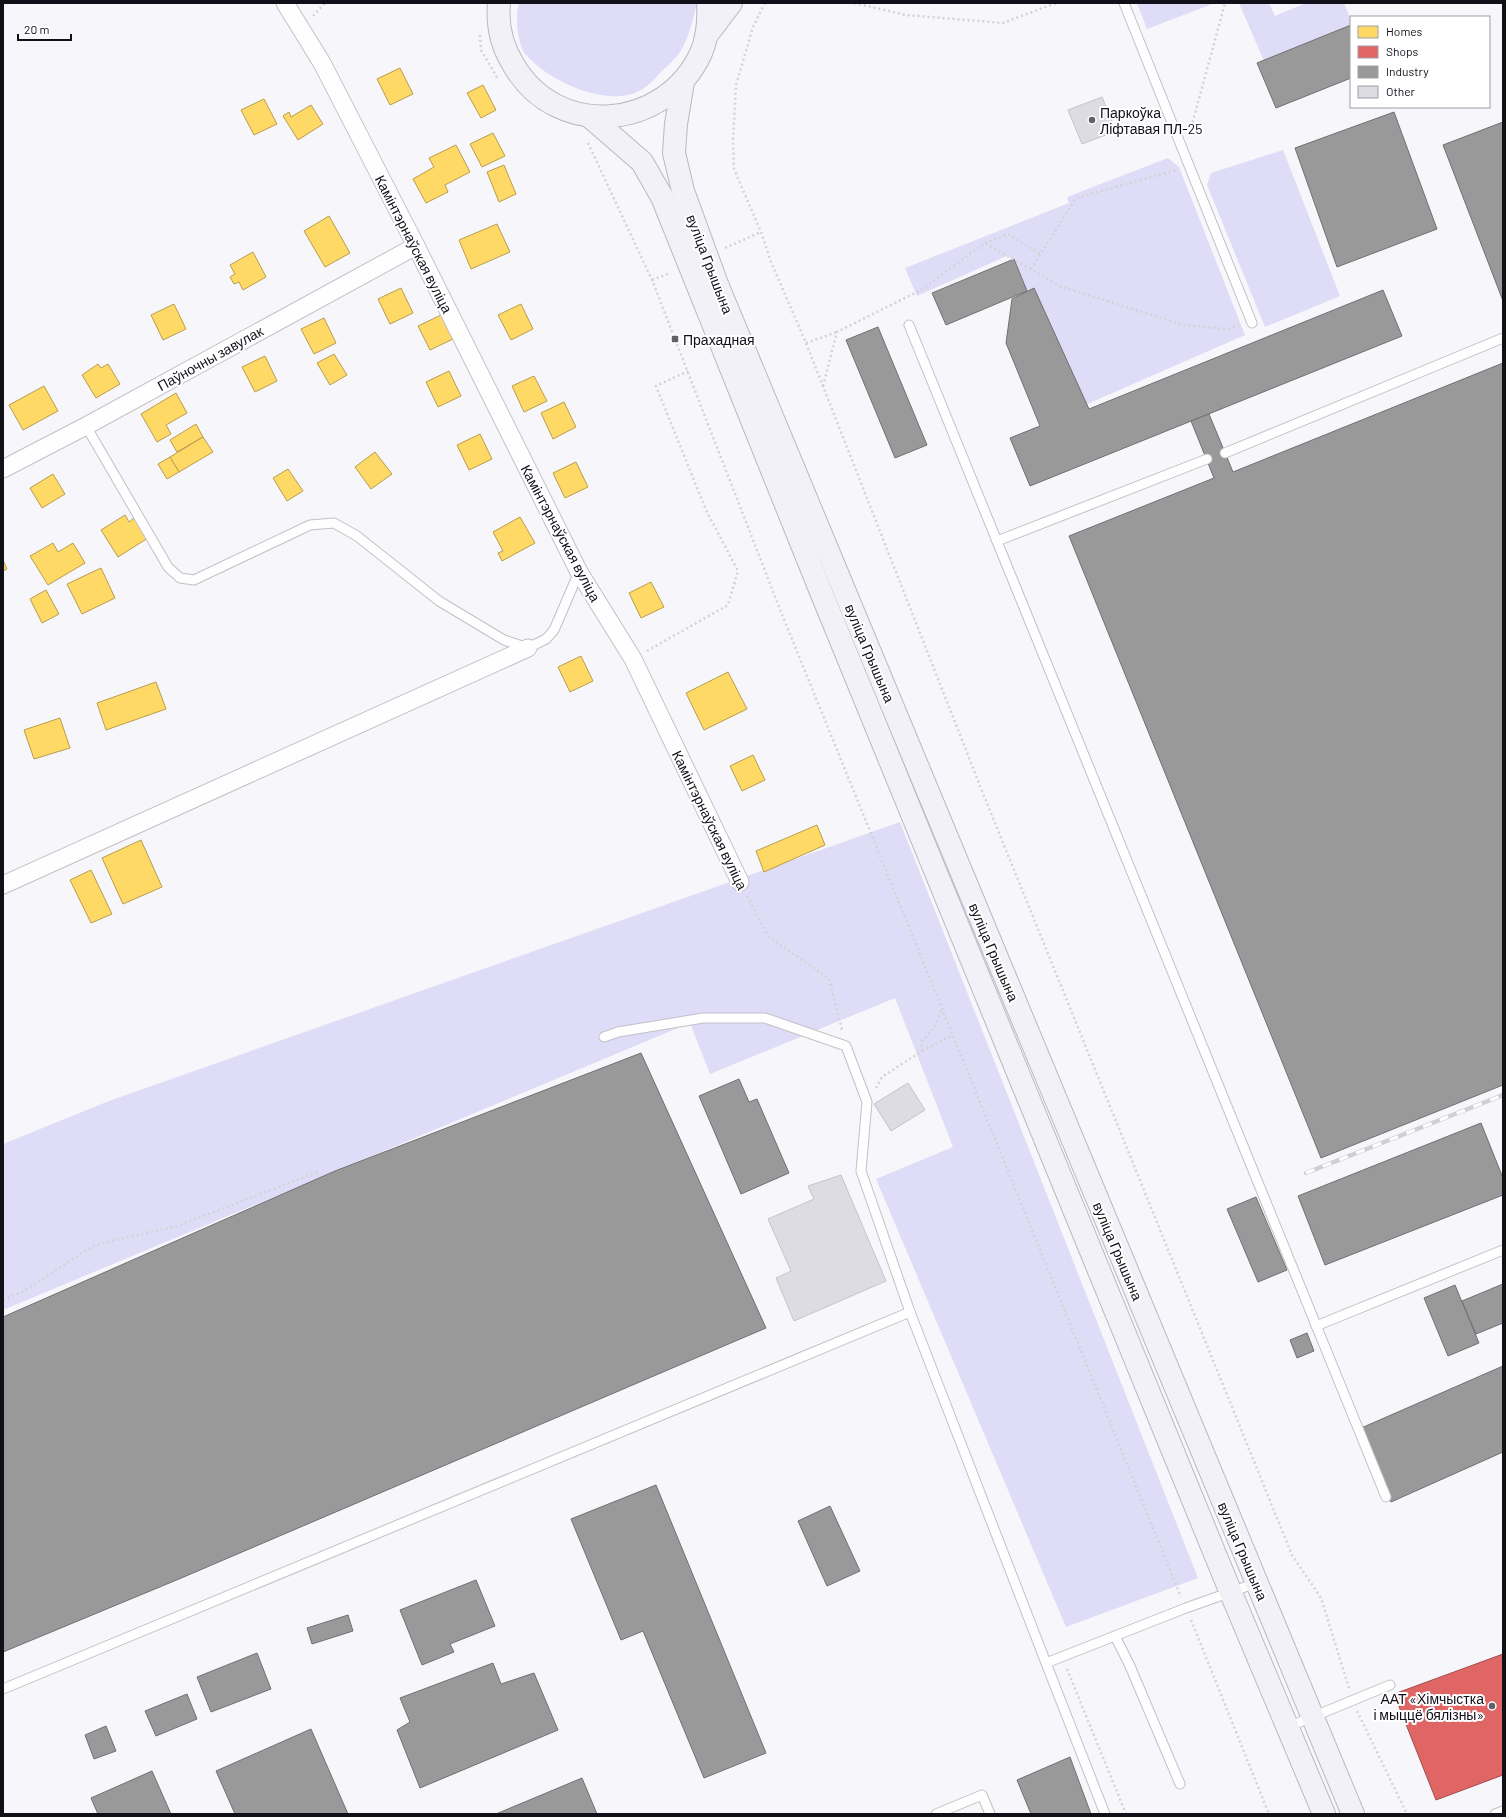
<svg xmlns="http://www.w3.org/2000/svg" width="1506" height="1817" font-family="Barlow,sans-serif">
  <style>
    .green { fill: #dfdcf7 }
    .homes { fill: #ffd966; stroke: #b89d4f }
    .shops { fill: #e06666; stroke: #a24c4f }
    .industry { fill: #999; stroke: #707073 }
    .building { fill: #dddce3; stroke: #c5c4cb }
    .lines { fill: none; stroke-linecap: round; stroke-linejoin: round }
    .service-casing { stroke: #c2c1c7; stroke-width: 11 }
    .minor-casing { stroke: #c2c1c7; stroke-width: 19 }
    .primary-casing { stroke: #b9b8c4; stroke-width: 24 }
    .path { stroke: #d3d3d5; stroke-width: 2.5; stroke-dasharray: 2 3; stroke-linecap: butt }
    .service { stroke: #fefefe; stroke-width: 9 }
    .minor { stroke: #fefefe; stroke-width: 17 }
    .primary { stroke: #f2f1f7; stroke-width: 22 }
    .rail-casing { stroke: #d0d0d1; stroke-width: 4.5 }
    .rail { stroke: #fff; stroke-width: 3; stroke-dasharray: 9; stroke-linecap: butt }
    .poi-dot { fill: #626068; stroke: #fff; stroke-width: 1.5 }
    .labels { text-anchor: middle; dominant-baseline: central; stroke-width: 4; stroke-linejoin: round; paint-order: stroke }
    .poi-label { font-size: 14px; fill: #111019; stroke: #fff; text-anchor: start }
    .street-label { font-size: 14px; fill: #111019; stroke: #fff }
  </style>
  <rect width="100%" height="100%" fill="#f7f6fa"/>
  <!-- green -->
  <g class="green">
    <path d="M519 3H697C693 19 688 42 678 55 672 62 665 68 659 74 652 82 645 89 635 93 601 105 550 81 527 56 517 46 515 16 519 3Z"/>
    <path d="M1137 3H1215L1147 29Z"/>
    <path d="M1239 3H1269L1275 16 1306 3H1344L1351 20V25L1264 61Z"/>
    <path d="M1283 150 1340 296 1265 327 1207 185 1211 173Z"/>
    <path d="M1168 158 1179 167 1245 335 1076 409 1009 255 917 296 905 268 1069 203 1067 197Z"/>
    <path d="M900 822 1198 1578 1066 1627 876 1179 953 1147 895 998 710 1074 690 1023 3 1310V1144L109 1101Z"/>
  </g>
  <!-- homes -->
  <g class="homes">
    <path d="M400 68 413 94 390 105 377 79Z"/>
    <path d="M483 85 496 110 481 118 467 93Z"/>
    <path d="M264 99 277 124 254 135 241 110Z"/>
    <path d="M311 105 323 124 298 140 283 116 289 112 291 117Z"/>
    <path d="M493 133 505 156 482 167 470 144Z"/>
    <path d="M456 145 470 172 445 185 448 192 426 203 413 179 434 167 429 158Z"/>
    <path d="M504 165 516 194 499 202 487 172Z"/>
    <path d="M329 216 350 253 325 267 304 231Z"/>
    <path d="M497 224 510 252 471 269 459 240Z"/>
    <path d="M253 252 266 277 243 290 239 282 234 284 230 277 235 274 230 265Z"/>
    <path d="M401 288 413 313 390 324 378 299Z"/>
    <path d="M174 304 186 329 163 340 151 315Z"/>
    <path d="M521 304 533 329 511 340 498 315Z"/>
    <path d="M441 315 453 339 430 350 418 326Z"/>
    <path d="M324 318 336 343 314 354 301 329Z"/>
    <path d="M334 354 347 375 330 385 317 363Z"/>
    <path d="M265 356 277 381 255 392 242 367Z"/>
    <path d="M98 364 101 368 108 364 120 384 96 398 82 375Z"/>
    <path d="M449 371 461 396 438 407 426 382Z"/>
    <path d="M534 376 547 401 524 412 512 386Z"/>
    <path d="M44 386 58 411 23 430 9 405Z"/>
    <path d="M176 393 187 413 166 425 171 434 157 442 141 414Z"/>
    <path d="M564 402 576 427 553 439 541 413Z"/>
    <path d="M196 424 203 437 177 452 170 440Z"/>
    <path d="M480 434 492 459 469 470 457 445Z"/>
    <path d="M203 437 213 452 179 472 170 457Z"/>
    <path d="M375 452 392 474 371 489 355 467Z"/>
    <path d="M170 457 179 472 167 479 158 464Z"/>
    <path d="M576 462 588 487 565 498 553 473Z"/>
    <path d="M288 469 303 491 287 501 273 478Z"/>
    <path d="M53 474 65 494 42 508 30 488Z"/>
    <path d="M125 515 129 522 135 517 148 538 118 557 101 530Z"/>
    <path d="M520 517 535 543 502 561 498 553 503 551 493 532Z"/>
    <path d="M53 543 58 552 73 543 85 563 48 585 30 556Z"/>
    <path d="M3 560 7 569 3 571Z"/>
    <path d="M101 568 115 598 82 614 67 584Z"/>
    <path d="M651 582 664 607 641 618 629 593Z"/>
    <path d="M46 590 59 614 42 623 30 599Z"/>
    <path d="M581 656 593 681 570 692 558 667Z"/>
    <path d="M728 672 747 709 704 730 686 693Z"/>
    <path d="M156 682 166 709 106 730 97 703Z"/>
    <path d="M60 718 70 748 34 759 24 730Z"/>
    <path d="M753 755 765 780 742 791 730 766Z"/>
    <path d="M817 825 825 845 764 872 756 851Z"/>
    <path d="M141 840 162 887 123 904 102 858Z"/>
    <path d="M91 870 112 914 91 923 70 880Z"/>
  </g>
  <!-- shops -->
  <path class="shops" d="M1503 1654V1775L1436 1800 1394 1694Z"/>
  <!-- industry -->
  <g class="industry">
    <path d="M1351 25V78L1276 108 1257 63Z"/>
    <path d="M1394 112 1437 229 1337 267 1295 148Z"/>
    <path d="M1503 122V301L1443 145Z"/>
    <path d="M1014 259 1027 291 946 325 932 293Z"/>
    <path d="M1034 288 1089 409 1383 290 1402 336 1030 486 1010 438 1040 426 1006 343 1012 299Z"/>
    <path d="M878 327 927 445 895 458 846 340Z"/>
    <path d="M1503 363V1085L1321 1158 1069 536 1214 478 1191 421 1209 414 1233 472Z"/>
    <path d="M641 1053 766 1328 179 1579 3 1652V1317L335 1171Z"/>
    <path d="M739 1079 749 1102 757 1099 789 1173 741 1194 699 1096Z"/>
    <path d="M1481 1123 1503 1178V1195L1325 1265 1298 1196Z"/>
    <path d="M1256 1197 1287 1270 1258 1282 1227 1209Z"/>
    <path d="M1503 1284V1323L1476 1334 1462 1301Z"/>
    <path d="M1455 1285 1479 1343 1448 1356 1424 1298Z"/>
    <path d="M1307 1333 1314 1351 1297 1358 1290 1340Z"/>
    <path d="M1503 1366V1452L1391 1502 1359 1429Z"/>
    <path d="M656 1485 766 1753 704 1778 643 1631 621 1640 571 1519Z"/>
    <path d="M830 1506 860 1571 827 1586 798 1521Z"/>
    <path d="M476 1580 495 1626 450 1644 454 1652 422 1665 400 1610Z"/>
    <path d="M348 1615 353 1631 312 1644 307 1628Z"/>
    <path d="M257 1653 271 1689 211 1712 197 1677Z"/>
    <path d="M493 1663 501 1684 534 1673 558 1730 420 1788 397 1730 410 1722 400 1698Z"/>
    <path d="M187 1694 197 1719 156 1736 145 1711Z"/>
    <path d="M106 1726 116 1751 94 1759 85 1735Z"/>
    <path d="M311 1729 348 1814H235L216 1771Z"/>
    <path d="M1070 1757 1091 1814H1031L1017 1780Z"/>
    <path d="M152 1771 171 1814H98L91 1798Z"/>
    <path d="M582 1778 597 1814H496Z"/>
  </g>
  <!-- building -->
  <g class="building">
    <path d="M1102 97 1116 131 1082 144 1068 110Z"/>
    <path d="M908 1083 925 1110 891 1131 874 1104Z"/>
    <path d="M841 1175 886 1281 794 1321 776 1278 791 1271 768 1219 814 1199 808 1186Z"/>
  </g>
  <g class="lines">
    <defs>
      <g id="service">
        <path d="M1124 3 1252 323"/>
        <path d="M909 325 1386 1497"/>
        <path d="M86 426 168 567 180 578 194 580 310 525 334 523 357 536 439 601 504 640 528 648 546 639 554 630 579 572"/>
        <path d="M1225 453 1503 338"/>
        <path d="M997 541 1207 459"/>
        <path d="M604 1037 618 1032 703 1018H765L846 1046 867 1102 861 1171 910 1312 1046 1663 1186 1608 1256 1583"/>
        <path d="M1316 1326 1503 1250"/>
        <path d="M1115 1636 1130 1666 1180 1784"/>
        <path d="M1046 1663 1105 1814"/>
        <path d="M3 1689 910 1312"/>
        <path d="M1288 1727 1390 1685"/>
        <path d="M936 1814 982 1795 990 1814"/>
        <path d="M1495 1814 1503 1811"/>
      </g>
      <g id="minor">
        <path d="M285 3 322 63 416 246 579 572 633 659 740 882"/>
        <path d="M3 469 86 426 416 246"/>
        <path d="M3 885 528 648"/>
      </g>
      <g id="primary">
        <path d="M499 3C497 24 502 46 513 64 556 140 665 131 701 53 708 37 709 20 708 3"/>
        <path d="M706 36 731 3"/>
        <path d="M683 82 676 124 674 153 683 191 717 284 1353 1814"/>
        <path d="M589 116 642 162 662 197 821 592 1231 1593 1324 1814"/>
      </g>
    </defs>
    <!-- service casing -->
    <use href="#service" class="service-casing"/>
    <!-- minor casing -->
    <use href="#minor" class="minor-casing"/>
    <!-- primary casing -->
    <use href="#primary" class="primary-casing"/>
    <!-- path -->
    <g class="path">
      <path d="M765 3 753 27 736 85 733 140 734 169 761 232 771 262 806 343 984 796 1292 1555 1321 1598 1349 1688"/>
      <path d="M854 3 906 15 1003 23 1056 3"/>
      <path d="M313 16 325 3"/>
      <path d="M480 35 481 50 498 79"/>
      <path d="M1190 132 1225 3"/>
      <path d="M588 143 652 280 781 612 1181 1597"/>
      <path d="M985 243 1008 234 1040 254"/>
      <path d="M725 248 761 232"/>
      <path d="M1031 269 1076 198 1177 170"/>
      <path d="M652 280 670 273"/>
      <path d="M806 343 837 332"/>
      <path d="M823 386 837 332 921 290 985 243 1060 286 1183 325 1228 329 1239 326"/>
      <path d="M647 651 728 605 738 571 706 510 656 386 688 371"/>
      <path d="M747 896 768 936 829 979 842 1030"/>
      <path d="M922 1051 953 1035"/>
      <path d="M876 1088 882 1077 922 1051 921 1042 934 1028 942 1008"/>
      <path d="M3 1300 22 1292 95 1245 177 1226 320 1171"/>
      <path d="M1191 1620 1269 1814"/>
      <path d="M1067 1669 1126 1814"/>
      <path d="M1357 1711 1407 1814"/>
    </g>
    <!-- service -->
    <use href="#service" class="service"/>
    <!-- minor -->
    <use href="#minor" class="minor"/>
    <!-- primary -->
    <use href="#primary" class="primary"/>
    <defs>
      <path id="rail" d="M1306 1173 1503 1095"/>
    </defs>
    <!-- rail casing -->
    <use href="#rail" class="rail-casing"/>
    <!-- rail -->
    <use href="#rail" class="rail"/>
  </g>
  <!-- markers -->
  <g class="poi-dot">
    <circle cx="1092" cy="120" r="4"/>
    <rect x="671" y="335" width="8" height="8" rx="2"/>
    <circle cx="1492" cy="1706" r="4"/>
  </g>
  <g class="labels">
    <!-- poi labels -->
    <g class="poi-label">
      <text x="1100" y="112">Паркоўка<tspan x="1100" dy="16">Ліфтавая ПЛ-25</tspan></text>
      <text x="683" y="339">Прахадная</text>
      <text x="1484" y="1698" text-anchor="end">ААТ «Хімчыстка<tspan x="1484" dy="16">і мыццё бялізны»</tspan></text>
    </g>
    <!-- street labels -->
    <g class="street-label">
      <text transform="translate(414 244) rotate(63)">Камінтэрнаўская вуліца</text>
      <text transform="translate(710 264) rotate(69)">вуліца Грышына</text>
      <text transform="translate(210 358) rotate(-29)">Паўночны завулак</text>
      <text transform="translate(561 533) rotate(62)">Камінтэрнаўская вуліца</text>
      <text transform="translate(870 653) rotate(67)">вуліца Грышына</text>
      <text transform="translate(710 820) rotate(64)">Камінтэрнаўская вуліца</text>
      <text transform="translate(994 952) rotate(67)">вуліца Грышына</text>
      <text transform="translate(1118 1251) rotate(67)">вуліца Грышына</text>
      <text transform="translate(1243 1551) rotate(67)">вуліца Грышына</text>
    </g>
  </g>
  <!-- border -->
  <rect width="1506" height="1817" fill="none" stroke="#111019" stroke-width="8"/>
  <!-- legend -->
  <rect x="1350" y="16" width="140" height="92" fill="#ffffff" stroke="#a09fa3"/>
  <rect x="1358" y="26" width="20" height="12" fill="#ffd966" stroke="#a09fa3"/>
  <text x="1386" y="36" font-size="12" fill="#111019">Homes</text>
  <rect x="1358" y="46" width="20" height="12" fill="#e06666" stroke="#a09fa3"/>
  <text x="1386" y="56" font-size="12" fill="#111019">Shops</text>
  <rect x="1358" y="66" width="20" height="12" fill="#999999" stroke="#a09fa3"/>
  <text x="1386" y="76" font-size="12" fill="#111019">Industry</text>
  <rect x="1358" y="86" width="20" height="12" fill="#dddce3" stroke="#a09fa3"/>
  <text x="1386" y="96" font-size="12" fill="#111019">Other</text>
  <!-- scale -->
  <path d="M18 34v6h53v-6" fill="none" stroke="#111019" stroke-width="2"/>
  <text x="24" y="34" font-size="12" fill="#111019" stroke="#ffffff" stroke-width="3" paint-order="stroke">20 m</text>
</svg>
